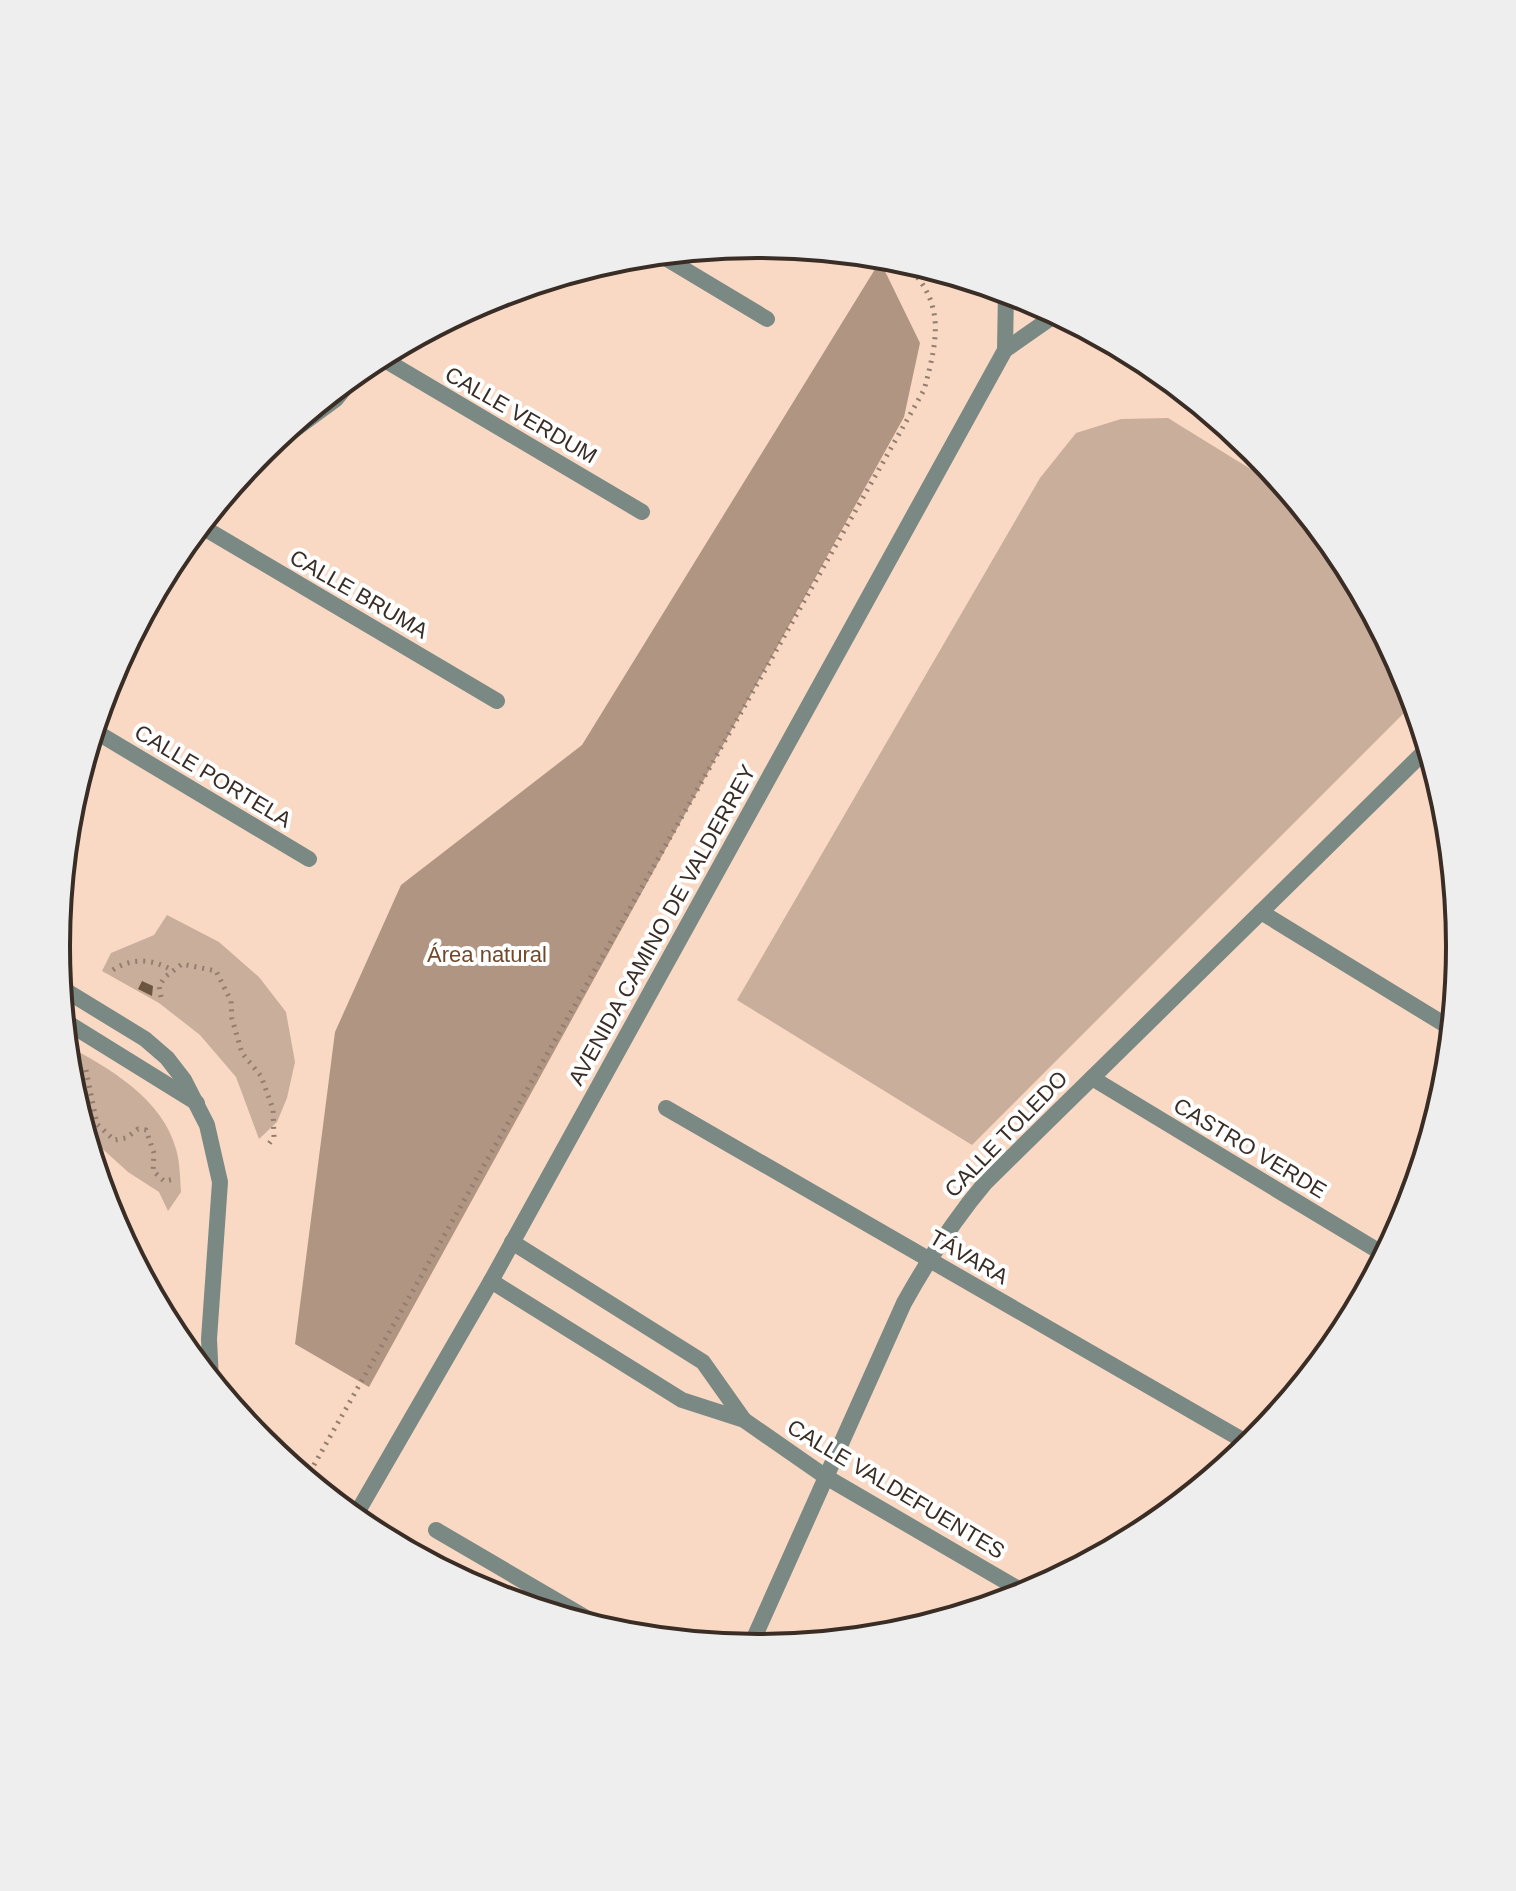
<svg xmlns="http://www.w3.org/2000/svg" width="1516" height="1891" font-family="Arial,sans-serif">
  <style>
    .green { fill: #caae9c }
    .forest { fill: #b19583 }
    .building { fill: #6b553e }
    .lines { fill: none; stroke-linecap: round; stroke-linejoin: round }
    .path { stroke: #927d6f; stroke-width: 5; stroke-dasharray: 2 6; stroke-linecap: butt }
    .minor { stroke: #7a8983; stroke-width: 16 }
    .labels { text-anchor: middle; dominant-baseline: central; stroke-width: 8; stroke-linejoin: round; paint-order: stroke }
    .street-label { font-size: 22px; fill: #392d25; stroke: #fff }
    .park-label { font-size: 22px; fill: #72482a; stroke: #fff }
    .rim { fill: none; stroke: #392d25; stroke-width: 4 }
  </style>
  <rect width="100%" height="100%" fill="#f9d9c4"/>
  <!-- green -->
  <g class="green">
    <path d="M1168 418 1291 494 1342 556 1407 677 1414 703 972 1145 737 1000 1040 478 1076 433 1121 419Z"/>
    <path d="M167 915 219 942 259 977 286 1012 295 1062 287 1098 277 1122 259 1139 236 1077 200 1035 159 1003 102 971 111 953 154 935Z"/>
    <path d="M66 1045C109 1068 162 1098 176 1149 180 1162 180 1178 181 1192L168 1211 159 1192 128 1172 85 1133 69 1082Z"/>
  </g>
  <!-- forest -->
  <path class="forest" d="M880 261 920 343 904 417 369 1387 295 1344 335 1032 401 885 582 745Z"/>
  <!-- building -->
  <path class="building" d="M142 981 153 986 152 996 138 989Z"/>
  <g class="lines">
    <!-- path -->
    <g class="path">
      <path d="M113 970C132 957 155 959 173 971"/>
      <path d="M161 997 159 986 165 977 182 964 216 971 231 1001 232 1019 242 1053 261 1076 273 1109 274 1137 268 1145"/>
      <path d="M86 1070 97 1124 114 1140 126 1138 138 1129 146 1130 154 1153 153 1171 164 1181 175 1179"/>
      <path d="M306 1479 924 390C939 335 946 300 900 259"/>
    </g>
    <!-- minor -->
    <g class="minor">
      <path d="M657 253 767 319"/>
      <path d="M1005 350 1006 291"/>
      <path d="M378 356 642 512"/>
      <path d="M253 460 336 399 363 366"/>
      <path d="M199 525 497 701"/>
      <path d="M93 730 309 859"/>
      <path d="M1261 912 1452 1029"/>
      <path d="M60 987 145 1039 167 1058 184 1080 207 1125 220 1182 209 1339 211 1381"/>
      <path d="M63 1020 197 1103"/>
      <path d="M1092 1078 1385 1255"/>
      <path d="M666 1108 1251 1445"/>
      <path d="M512 1242 703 1362 744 1420"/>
      <path d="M491 1281 682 1400 744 1420 826 1477 1027 1594"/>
      <path d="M354 1518 491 1281 1005 350 1058 313"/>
      <path d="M436 1530 605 1629"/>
      <path d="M750 1647 904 1303C928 1260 953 1221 985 1183L1428 748"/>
    </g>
  </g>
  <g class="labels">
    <!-- street labels -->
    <g class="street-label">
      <text transform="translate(521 415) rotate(30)">CALLE VERDUM</text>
      <text transform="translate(359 594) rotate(30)">CALLE BRUMA</text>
      <text transform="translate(213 776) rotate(31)">CALLE PORTELA</text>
      <text transform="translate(662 925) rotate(-61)">AVENIDA CAMINO DE VALDERREY</text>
      <text transform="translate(1006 1134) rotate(-46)">CALLE TOLEDO</text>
      <text transform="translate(1250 1148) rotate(31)">CASTRO VERDE</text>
      <text transform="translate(969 1257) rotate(30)">TÁVARA</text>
      <text transform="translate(896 1489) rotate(31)">CALLE VALDEFUENTES</text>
    </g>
    <!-- park labels -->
    <g class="park-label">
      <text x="487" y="954">Área natural</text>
    </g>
  </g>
  <!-- crop -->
  <path d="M0 0H1516V1891H0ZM70 946a688 688 0 1 1 1376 0a688 688 0 1 1-1376 0Z" fill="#efeeee" fill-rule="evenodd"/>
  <path class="rim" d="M70 946a688 688 0 1 1 1376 0a688 688 0 1 1-1376 0Z"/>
</svg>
